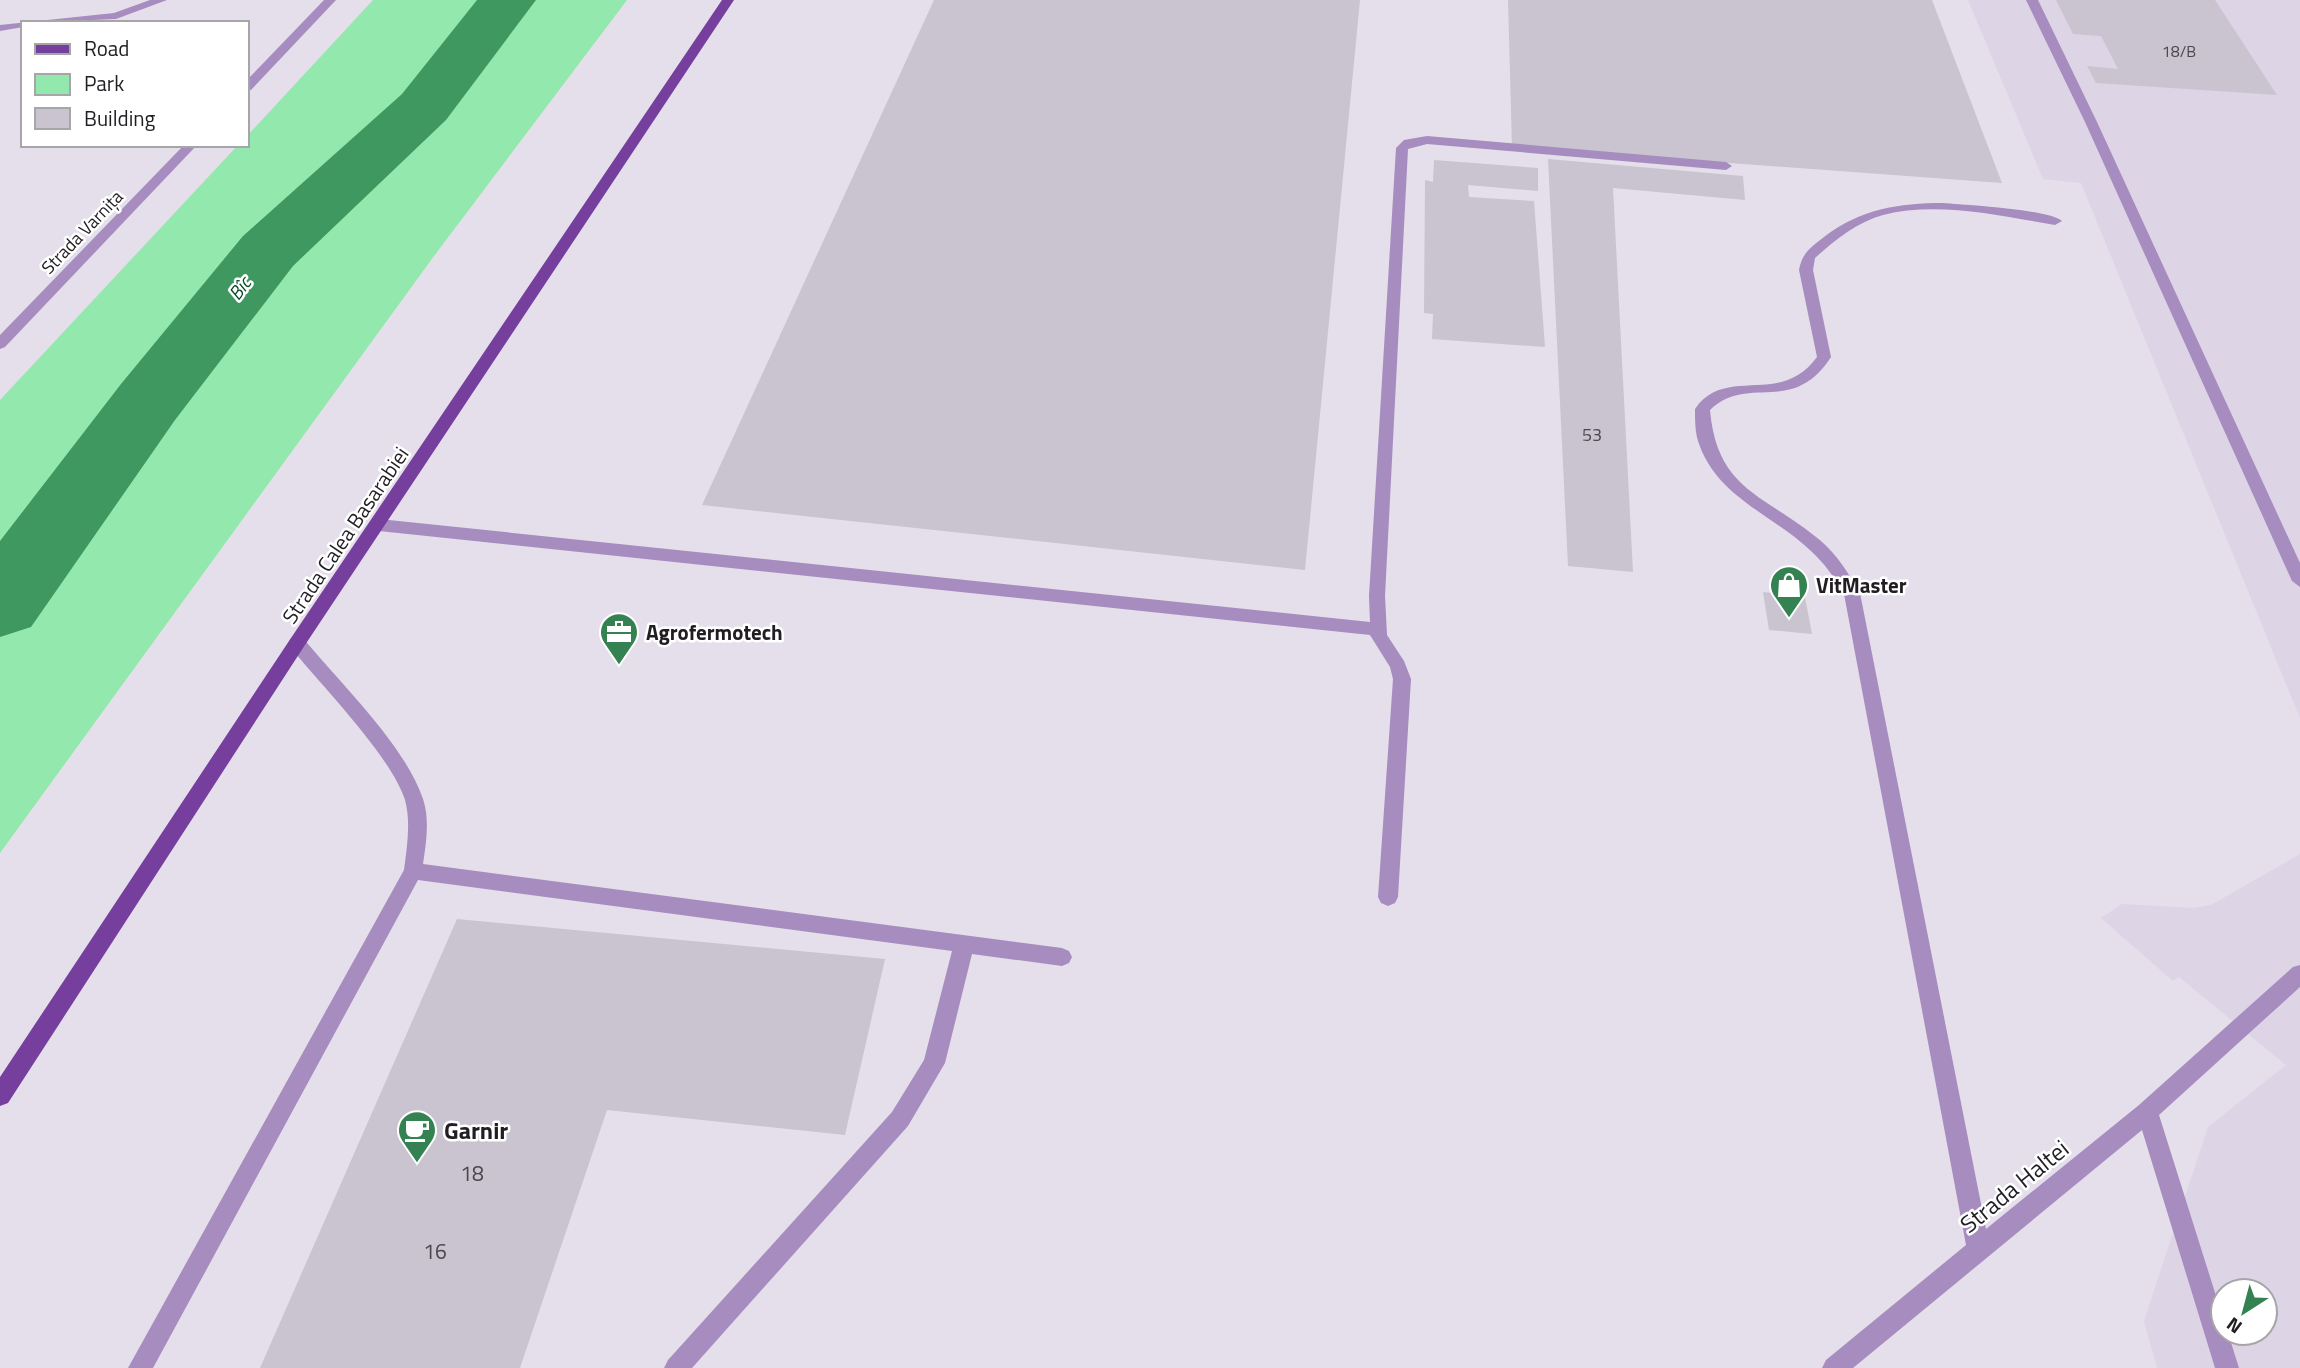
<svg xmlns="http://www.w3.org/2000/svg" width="2300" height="1368" font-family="'Titillium Web',sans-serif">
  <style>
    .built { fill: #ddd4e6; fill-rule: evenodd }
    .green { fill: #93e8ad }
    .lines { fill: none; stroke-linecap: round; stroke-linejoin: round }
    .river { fill: #409861; fill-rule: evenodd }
    .building { fill: #c9c4cf }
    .minor { fill: #a78cc0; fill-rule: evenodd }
    .major { fill: #763f9e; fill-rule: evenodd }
    .labels { text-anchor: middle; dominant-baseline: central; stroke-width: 5; stroke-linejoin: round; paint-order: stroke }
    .far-number-label { font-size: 16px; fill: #4a484d }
    .far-street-label { font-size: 18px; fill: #201e22; stroke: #fff }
    .number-label { font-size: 18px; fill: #4a484d }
    .far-water-label { font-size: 19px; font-style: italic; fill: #004823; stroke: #fff }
    .street-label { font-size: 21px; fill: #201e22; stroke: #fff }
    .poi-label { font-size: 21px; font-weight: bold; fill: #201e22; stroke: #fff; text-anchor: start }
    .near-number-label { font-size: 21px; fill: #4a484d }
    .near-poi-label { font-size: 24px; font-weight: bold; fill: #201e22; stroke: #fff; text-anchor: start }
    .near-street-label { font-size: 24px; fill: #201e22; stroke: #fff }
  </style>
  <rect width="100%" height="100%" fill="#e4dfea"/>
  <!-- built -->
  <g class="built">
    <path d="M1968 0H2300V718L2081 183 2043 179Z"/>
    <path d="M2300 854V1368H2157L2144 1321 2208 1127 2286 1065 2179 977 2173 981 2101 918 2122 904 2193 908 2211 905ZM2223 1291H2265V1333H2223Z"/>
  </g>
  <!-- green -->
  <path class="green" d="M373 0H627L434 256 0 853V400L238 145H247V136Z"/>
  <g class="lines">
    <!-- river -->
    <path class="river" d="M477 0H536L446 120 293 266 175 420 31 627 0 637V541L121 384 243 236 402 94Z"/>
  </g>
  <!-- building -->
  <g class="building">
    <path d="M934 0H1360L1305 570 702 505Z"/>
    <path d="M1508 0H1932L2002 183 1512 147Z"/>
    <path d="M2056 0H2215L2277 95 2096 83 2087 66 2118 69 2101 36 2073 34Z"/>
    <path d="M1548 159 1743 176 1745 200 1613 188 1633 572 1568 566Z"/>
    <path d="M1434 160 1538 168V191L1468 185 1469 197 1534 201 1545 347 1432 339 1433 314 1424 313 1425 180 1433 182Z"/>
    <path d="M1779 584 1803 587 1812 634 1769 630 1763 592 1781 594Z"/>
    <path d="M457 919 885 959 845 1135 607 1110 520 1368H260Z"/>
  </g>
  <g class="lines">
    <!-- minor -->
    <g class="minor">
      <path d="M150 0H167L116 19 23 23V27L0 31V25L114 13Z"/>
      <path d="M324 0H336L251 90 247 91V80Z"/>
      <path d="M2026 0H2038L2097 122 2300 563V587L2292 581 2085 122Z"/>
      <path d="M1427 136 1726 162 1732 166 1726 170 1427 144 1408 149 1385 596 1387 635 1404 661 1411 679 1398 897 1395 903 1388 906 1381 903 1378 897 1393 679 1390 667 1370 635 379 531 371 525 379 519 1370 622 1369 596 1396 148 1404 140Z"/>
      <path d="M184 145H197L5 347 0 349V335Z"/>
      <path d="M1943 203C1965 205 2048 209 2062 221L2055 225C2001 216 1937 201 1883 215 1857 222 1834 241 1815 258L1813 270 1831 357C1792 417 1748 373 1710 410 1717 492 1767 495 1821 541 1838 556 1849 574 1860 593L1986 1229 2139 1105 2293 967 2300 965V987L2159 1115 2223 1318V1333H2228L2239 1368H2215L2142 1130 1853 1368H1822L1826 1360 1966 1245 1844 594C1835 578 1825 564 1811 551 1772 514 1716 497 1698 441 1695 431 1695 419 1695 409 1726 364 1780 408 1817 357L1799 270C1802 253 1811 247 1824 237 1860 209 1899 203 1943 203Z"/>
      <path d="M297 636 303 638C340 683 405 745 423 799 430 820 426 843 423 864L1062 948 1069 951 1072 957 1069 963 1062 966 972 954 945 1063 908 1126 692 1368H664L668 1360 892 1112 924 1060 952 951 418 880 153 1368H128L404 870C407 847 411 822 405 800 391 756 321 685 291 648L288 643 291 638Z"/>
    </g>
    <!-- major -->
    <path class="major" d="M722 0H734L303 648 8 1103 0 1106V1077L291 638Z"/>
  </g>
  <!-- icons -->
  <defs>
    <symbol id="shop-pin" viewBox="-11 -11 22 30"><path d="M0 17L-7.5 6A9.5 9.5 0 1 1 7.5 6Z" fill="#348252" stroke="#fff"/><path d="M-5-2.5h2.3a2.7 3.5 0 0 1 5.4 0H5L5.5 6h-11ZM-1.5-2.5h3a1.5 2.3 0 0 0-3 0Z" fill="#fff"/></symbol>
    <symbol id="office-pin" viewBox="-11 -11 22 30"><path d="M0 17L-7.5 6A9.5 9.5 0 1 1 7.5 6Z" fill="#348252" stroke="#fff"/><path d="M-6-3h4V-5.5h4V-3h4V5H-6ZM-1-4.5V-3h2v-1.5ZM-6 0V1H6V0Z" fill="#fff"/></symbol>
    <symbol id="cafe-pin" viewBox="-11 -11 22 30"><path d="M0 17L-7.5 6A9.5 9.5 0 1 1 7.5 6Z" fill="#348252" stroke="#fff"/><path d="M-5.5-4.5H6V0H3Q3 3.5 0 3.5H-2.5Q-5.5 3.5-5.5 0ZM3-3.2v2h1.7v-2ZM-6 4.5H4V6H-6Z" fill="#fff"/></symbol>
  </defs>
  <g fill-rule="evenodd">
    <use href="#shop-pin" x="1767" y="563" width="44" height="60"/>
    <use href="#office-pin" x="597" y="610" width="44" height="60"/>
    <use href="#cafe-pin" x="395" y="1108" width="44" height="60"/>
  </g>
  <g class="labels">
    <!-- far-number labels -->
    <g class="far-number-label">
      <text x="2179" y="51">18/B</text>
    </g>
    <!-- far-street labels -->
    <g class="far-street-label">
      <text transform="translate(82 232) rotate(-46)">Strada Varnița</text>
    </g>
    <!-- number labels -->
    <g class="number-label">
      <text x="1592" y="434">53</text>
    </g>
    <!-- far-water labels -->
    <g class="far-water-label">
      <text transform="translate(239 288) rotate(-53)">Bîc</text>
    </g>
    <!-- street labels -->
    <g class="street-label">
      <text transform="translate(345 535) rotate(-56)">Strada Calea Basarabiei</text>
    </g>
    <!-- poi labels -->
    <g class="poi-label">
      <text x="1816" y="585">VitMaster</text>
      <text x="646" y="632">Agrofermotech</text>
    </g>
    <!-- near-number labels -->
    <g class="near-number-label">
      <text x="472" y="1173">18</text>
      <text x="435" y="1251">16</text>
    </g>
    <!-- near-poi labels -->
    <g class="near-poi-label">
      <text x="444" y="1130">Garnir</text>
    </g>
    <!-- near-street labels -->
    <g class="near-street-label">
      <text transform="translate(2014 1186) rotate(-39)">Strada Haltei</text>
    </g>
  </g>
  <!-- legend -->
  <rect x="21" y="21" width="228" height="126" fill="#ffffff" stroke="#a6a5a7" stroke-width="2"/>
  <rect x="35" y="44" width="35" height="10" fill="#763f9e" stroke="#a6a5a7" stroke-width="2"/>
  <text x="84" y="56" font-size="21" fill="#201e22">Road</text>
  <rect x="35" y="74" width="35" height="21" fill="#93e8ad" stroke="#a6a5a7" stroke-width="2"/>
  <text x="84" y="91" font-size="21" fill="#201e22">Park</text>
  <rect x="35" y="108" width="35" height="21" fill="#c9c4cf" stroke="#a6a5a7" stroke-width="2"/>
  <text x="84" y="126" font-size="21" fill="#201e22">Building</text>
  <!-- north arrow -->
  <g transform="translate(2244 1312) rotate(216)"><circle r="33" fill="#ffffff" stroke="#a6a5a7" stroke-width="2"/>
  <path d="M0-5L12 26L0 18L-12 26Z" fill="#348252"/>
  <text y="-10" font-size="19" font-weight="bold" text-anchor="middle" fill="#201e22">N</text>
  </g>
</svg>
